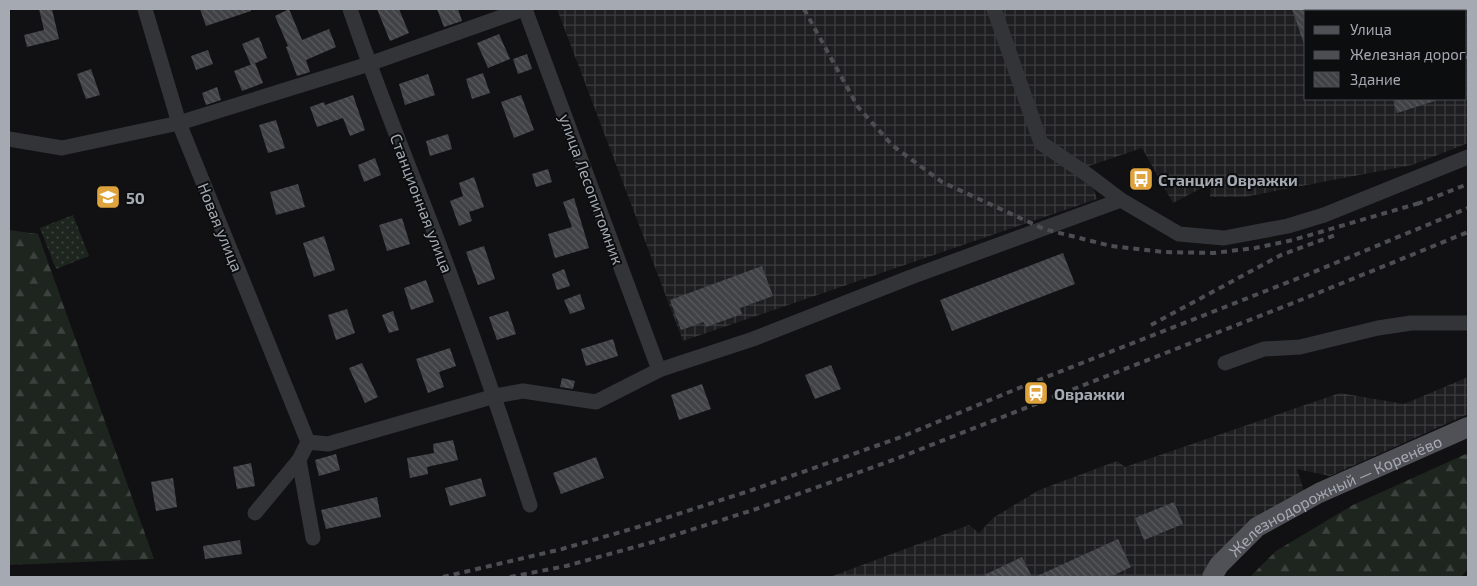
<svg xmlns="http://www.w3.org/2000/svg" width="1477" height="586" font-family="'Exo 2',sans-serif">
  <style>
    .industrial { fill: url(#industrial-grid); fill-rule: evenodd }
    .forest { fill: url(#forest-firs) }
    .park { fill: url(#park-dots) }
    .building { fill: url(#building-back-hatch) }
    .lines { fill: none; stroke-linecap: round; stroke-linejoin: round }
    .minor { stroke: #333437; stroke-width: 15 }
    .major { stroke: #4f5156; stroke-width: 20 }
    .rail { stroke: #4c4e52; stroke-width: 4; stroke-dasharray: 6 5; stroke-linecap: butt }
    .labels { text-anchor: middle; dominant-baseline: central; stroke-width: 4; stroke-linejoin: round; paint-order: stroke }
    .poi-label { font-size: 16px; font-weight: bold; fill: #a4a9b2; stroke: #0c0d0e; text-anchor: start }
    .street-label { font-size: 16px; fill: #a4a9b2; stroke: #0c0d0e }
  </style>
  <defs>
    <pattern id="industrial-grid" width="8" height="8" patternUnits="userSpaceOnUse" patternTransform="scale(1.25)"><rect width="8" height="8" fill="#1e1e20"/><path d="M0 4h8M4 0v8" fill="none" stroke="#3c3c3e"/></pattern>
    <pattern id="forest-firs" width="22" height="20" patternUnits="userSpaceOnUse" patternTransform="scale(1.25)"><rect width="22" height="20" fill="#1e251f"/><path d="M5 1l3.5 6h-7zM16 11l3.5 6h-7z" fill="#3c423d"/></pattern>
    <pattern id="park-dots" width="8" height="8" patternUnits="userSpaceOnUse" patternTransform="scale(1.25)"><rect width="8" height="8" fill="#1e251f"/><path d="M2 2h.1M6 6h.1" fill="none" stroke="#3c423d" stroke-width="1.8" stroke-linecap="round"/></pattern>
    <pattern id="building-back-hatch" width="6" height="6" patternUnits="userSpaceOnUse" patternTransform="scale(1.25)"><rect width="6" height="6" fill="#414246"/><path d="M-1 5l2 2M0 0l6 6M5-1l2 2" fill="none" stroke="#595a5e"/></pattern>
  </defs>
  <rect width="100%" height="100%" fill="#111113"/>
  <!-- industrial -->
  <g class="industrial">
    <path d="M557 9H1468V143L1412 165 1244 197H1210L1211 183 1173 203 1142 148 1086 167 1097 199 683 341ZM1306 11H1466V99H1306Z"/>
    <path d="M1468 377V414L1330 476 1297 469 1304 491 1211 560 1201 577H830L969 525 979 533 993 518 1039 490 1117 461 1125 467 1340 393 1404 404Z"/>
  </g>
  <!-- forest -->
  <g class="forest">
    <path d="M9 230 38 234 154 559 9 565Z"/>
    <path d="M1468 453V569L1461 577H1250L1276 551 1353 505Z"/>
  </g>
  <!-- park -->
  <path class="park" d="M73 215 89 256 56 269 40 228Z"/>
  <!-- building -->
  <g class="building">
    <path d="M39 9H52L59 39 27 47 24 35 44 30Z"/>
    <path d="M200 9H250L251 11 206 26Z"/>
    <path d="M289 9 302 40 329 29 336 47 306 60 310 72 297 76 286 47 288 46 275 16Z"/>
    <path d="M377 9H399L409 33 390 41Z"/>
    <path d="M437 9H458L462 21 444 27Z"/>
    <path d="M1292 9H1306V44H1304Z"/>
    <path d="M499 34 510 59 488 68 477 43Z"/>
    <path d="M259 37 267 58 251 65 242 44Z"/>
    <path d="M208 50 213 64 196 70 191 56Z"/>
    <path d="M527 54 532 69 518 74 513 59Z"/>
    <path d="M255 63 263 83 242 91 234 71Z"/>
    <path d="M91 69 100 95 86 99 77 74Z"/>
    <path d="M483 73 490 93 472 99 466 79Z"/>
    <path d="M428 74 435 95 405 105 399 84Z"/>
    <path d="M217 87 221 100 206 105 202 93Z"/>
    <path d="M353 95 365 130 350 136 343 118 317 127 310 107 324 102 325 105Z"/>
    <path d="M521 95 534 130 514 138 501 102Z"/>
    <path d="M1393 99H1435V101L1397 113Z"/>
    <path d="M276 120 285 148 268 153 259 125Z"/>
    <path d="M448 134 452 149 430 156 426 141Z"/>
    <path d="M375 158 381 175 364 182 358 165Z"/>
    <path d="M548 169 552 182 536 187 532 174Z"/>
    <path d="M474 177 484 207 469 212 472 221 459 226 450 201 463 196 459 183Z"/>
    <path d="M298 184 305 207 276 215 270 192Z"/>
    <path d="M574 198 589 248 555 258 548 234 572 227 563 202Z"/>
    <path d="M402 218 410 244 387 251 379 225Z"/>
    <path d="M324 236 335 270 314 277 303 243Z"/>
    <path d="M484 246 495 279 478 285 466 252Z"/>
    <path d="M1063 253 1075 284 952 331 940 300Z"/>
    <path d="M762 266 773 296 740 308 742 314 706 327 704 322 681 330 670 300Z"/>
    <path d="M564 269 570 286 557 290 552 274Z"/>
    <path d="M426 280 434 302 411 310 404 288Z"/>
    <path d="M580 294 585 309 570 314 564 300Z"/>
    <path d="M347 309 355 333 336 340 328 315Z"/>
    <path d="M393 311 399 330 389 333 382 315Z"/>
    <path d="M508 311 516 334 497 340 489 317Z"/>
    <path d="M613 339 618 356 586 366 581 349Z"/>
    <path d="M450 348 456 366 439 372 444 387 428 393 416 359Z"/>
    <path d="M362 363 378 397 365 403 349 368Z"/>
    <path d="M831 365 841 389 815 399 805 375Z"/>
    <path d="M562 378 575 381 573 389 560 387Z"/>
    <path d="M702 384 711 409 679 420 671 395Z"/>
    <path d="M453 440 458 460 427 467 428 474 410 478 407 458 434 453 433 444Z"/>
    <path d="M336 454 340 470 319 476 315 460Z"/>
    <path d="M596 457 604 478 561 494 553 473Z"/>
    <path d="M251 463 255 486 237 489 233 467Z"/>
    <path d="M173 478 177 507 156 511 151 482Z"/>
    <path d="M481 478 486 496 450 506 445 488Z"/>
    <path d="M377 497 381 517 326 529 321 510Z"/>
    <path d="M1174 502 1183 524 1144 540 1135 518Z"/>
    <path d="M1118 539 1131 567 1110 577H1035Z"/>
    <path d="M240 540 242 554 205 559 203 546Z"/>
    <path d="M1022 557 1032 577H980Z"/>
  </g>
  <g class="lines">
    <!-- minor -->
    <g class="minor">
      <path d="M145 9 179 123 308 442"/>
      <path d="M350 9C377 89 410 168 440 247 472 332 502 418 530 505"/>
      <path d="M525 9 659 370"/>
      <path d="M994 9 1041 143 1088 175 1121 200 1179 234 1224 238 1288 226 1324 215 1468 157"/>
      <path d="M9 139 62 148 179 123 369 64 524 9"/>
      <path d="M1225 363 1264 349 1300 347 1378 328 1411 323H1468"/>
      <path d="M299 460 313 538"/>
      <path d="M255 513 299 460 308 442 328 444 495 396 523 391 596 402 659 370 753 339 911 277 1121 200"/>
    </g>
    <!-- major -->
    <path class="major" id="s1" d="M1212 577 1219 565 1257 527 1319 493 1468 427"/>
    <!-- rail -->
    <g class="rail">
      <path d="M804 9 858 107 893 146 942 182 1044 229 1111 246 1163 252 1214 253 1255 248 1293 240 1423 202"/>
      <path d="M1417 204 1468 184"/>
      <path d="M1151 325 1281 255 1338 234"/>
      <path d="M443 577 562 549 638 527 752 490 901 437 1031 383 1304 276 1468 208"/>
      <path d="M510 577 566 566 653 542 756 509 893 460 1303 299 1468 232"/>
    </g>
  </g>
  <!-- icons -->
  <defs>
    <symbol id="bus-square" viewBox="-11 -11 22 22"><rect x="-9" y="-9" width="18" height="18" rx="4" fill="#dfa33d" stroke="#0c0d0e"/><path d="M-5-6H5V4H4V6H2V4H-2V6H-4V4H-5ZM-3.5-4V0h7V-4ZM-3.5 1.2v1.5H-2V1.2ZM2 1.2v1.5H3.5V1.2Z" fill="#fff"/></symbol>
    <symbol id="school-square" viewBox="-11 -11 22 22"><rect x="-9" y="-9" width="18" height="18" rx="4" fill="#dfa33d" stroke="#0c0d0e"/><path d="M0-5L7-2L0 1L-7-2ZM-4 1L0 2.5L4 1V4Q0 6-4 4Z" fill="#fff"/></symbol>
    <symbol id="station-square" viewBox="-11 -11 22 22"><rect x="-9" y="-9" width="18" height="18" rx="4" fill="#dfa33d" stroke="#0c0d0e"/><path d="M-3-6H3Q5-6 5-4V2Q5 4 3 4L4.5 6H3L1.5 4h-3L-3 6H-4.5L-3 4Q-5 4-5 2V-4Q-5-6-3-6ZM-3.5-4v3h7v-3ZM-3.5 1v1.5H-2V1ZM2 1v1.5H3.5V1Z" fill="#fff"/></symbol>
  </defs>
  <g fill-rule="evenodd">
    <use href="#bus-square" x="1127" y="165" width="28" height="28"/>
    <use href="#school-square" x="94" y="183" width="28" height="28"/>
    <use href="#station-square" x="1022" y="379" width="28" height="28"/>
  </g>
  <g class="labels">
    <!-- poi labels -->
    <g class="poi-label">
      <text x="1158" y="179">Станция Овражки</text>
      <text x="126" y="197">50</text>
      <text x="1054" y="393">Овражки</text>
    </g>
    <!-- street labels -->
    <g class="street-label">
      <text transform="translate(592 189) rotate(70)">улица Лесопитомник</text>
      <text transform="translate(422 203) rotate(69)">Станционная улица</text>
      <text transform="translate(221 227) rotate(68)">Новая улица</text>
      <text stroke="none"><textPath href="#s1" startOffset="151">Железнодорожный — Коренёво</textPath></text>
    </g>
  </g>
  <!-- border -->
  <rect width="1477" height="586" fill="none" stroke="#a4a9b2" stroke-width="20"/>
  <!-- legend -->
  <rect x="1304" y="10" width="162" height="90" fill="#0c0d0e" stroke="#494b50"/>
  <rect x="1314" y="26" width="25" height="8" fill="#4f5156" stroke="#494b50"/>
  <text x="1350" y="35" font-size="15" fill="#a4a9b2">Улица</text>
  <rect x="1314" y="51" width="25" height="8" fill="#4c4e52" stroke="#494b50"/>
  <text x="1350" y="60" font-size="15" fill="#a4a9b2">Железная дорога</text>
  <rect x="1314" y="72" width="25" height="15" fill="url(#building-back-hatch)" stroke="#494b50"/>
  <text x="1350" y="85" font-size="15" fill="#a4a9b2">Здание</text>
</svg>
